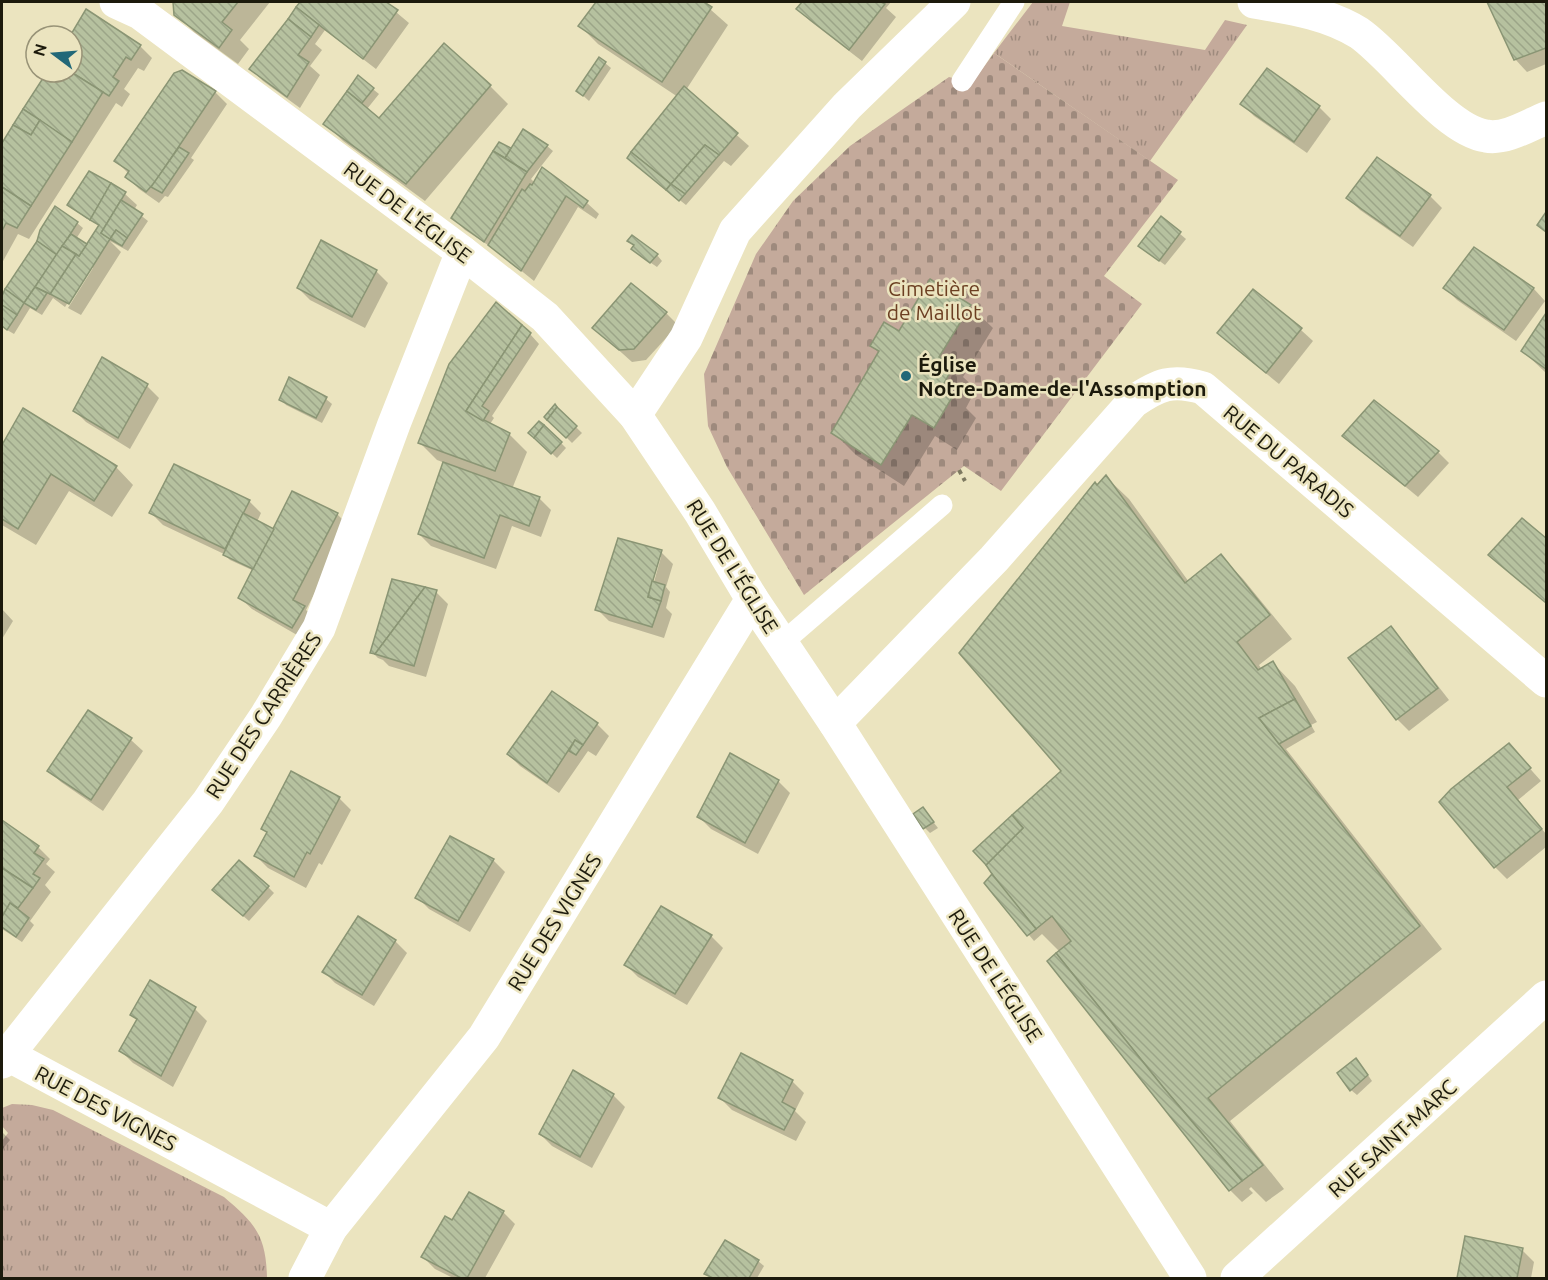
<svg xmlns="http://www.w3.org/2000/svg" width="1548" height="1280" font-family="Ubuntu,sans-serif">
  <style>
    .grass { fill: url(#grass-tufts) }
    .cemetery { fill: url(#cemetery-stones) }
    .shadow { fill: #0003; fill-rule: evenodd }
    .building { fill: url(#building-back-hatch); stroke: #8a9574; stroke-width: 1.5 }
    .lines { fill: none; stroke-linecap: round; stroke-linejoin: round }
    .path { stroke: #7d7960; stroke-width: 4; stroke-dasharray: 4.5 4.5; stroke-linecap: butt }
    .service { stroke: #fff; stroke-width: 21 }
    .minor { stroke: #fff; stroke-width: 33 }
    .poi-dot { fill: #226878; stroke: #ebe4bf; stroke-width: 2 }
    .labels { text-anchor: middle; dominant-baseline: central; stroke-width: 5; stroke-linejoin: round; paint-order: stroke }
    .street-label { font-size: 21px; fill: #1c1a0c; stroke: #ebe4bf }
    .park-label { font-size: 21px; fill: #6c3f22; stroke: #ebe4bf }
    .poi-label { font-size: 21px; font-weight: bold; fill: #1c1a0c; stroke: #ebe4bf; text-anchor: start }
  </style>
  <defs>
    <pattern id="grass-tufts" width="24" height="20" patternUnits="userSpaceOnUse" patternTransform="scale(1.5)"><rect width="24" height="20" fill="#c4aa9b"/><path d="M3 7l-1-3M5 7V3M7 7l1-3M15 17l-1-3M17 17v-4M19 17l1-3" fill="none" stroke="#9e8a7d"/></pattern>
    <pattern id="cemetery-stones" width="16" height="16" patternUnits="userSpaceOnUse" patternTransform="scale(1.5)"><rect width="16" height="16" fill="#c4aa9b"/><path d="M2 7V4a2 2 0 0 1 4 0v3zM10 15v-3a2 2 0 0 1 4 0v3z" fill="#9e8a7d"/></pattern>
    <pattern id="building-back-hatch" width="6" height="6" patternUnits="userSpaceOnUse" patternTransform="scale(1.5)"><rect width="6" height="6" fill="#b6c19f"/><path d="M-1 5l2 2M0 0l6 6M5-1l2 2" fill="none" stroke="#9ca588"/></pattern>
  </defs>
  <rect width="100%" height="100%" fill="#ebe4bf"/>
  <!-- grass -->
  <g class="grass">
    <path d="M1033 2H1070L1062 26 1205 50 1225 20 1247 25 1150 161 994 53Z"/>
    <path d="M12 1104 32 1105 53 1110 224 1197C256 1224 266 1236 267 1278H2V1141L8 1133 2 1126V1108Z"/>
  </g>
  <!-- cemetery -->
  <path class="cemetery" d="M994 53 1178 180 1104 276 1142 304 1001 491 964 466 804 595 727 467 708 426 704 374 756 254 793 201 850 146 949 77 972 83Z"/>
  <!-- shadow -->
  <g class="shadow">
    <path d="M175 2H270L240 40 249 49 238 64 194 32 176 14Z"/>
    <path d="M302 2H384L409 23 376 69 325 30 315 44 322 50 310 66 320 75 300 108 263 81 251 69Z"/>
    <path d="M598 2H702L728 25 686 90 749 146 731 166 724 161 686 205 634 164 678 97 598 44 580 26Z"/>
    <path d="M804 2H891L886 8 896 17 862 61 810 21 798 9Z"/>
    <path d="M1493 2H1546V64L1527 72 1515 59 1489 3Z"/>
    <path d="M87 11 140 46 152 58 144 71 138 68 124 89 130 94 122 107 116 103 29 239 18 234 2 263V145L48 72H72L71 36Z"/>
    <path d="M605 63 611 68 589 101 578 91Z"/>
    <path d="M182 71 215 92 227 104 191 158 194 160 168 197 165 196 159 203 139 189 127 177 129 174 116 161Z"/>
    <path d="M359 78 379 94 367 109 379 120 490 86 508 104 425 201 343 141 325 123Z"/>
    <path d="M1242 104 1319 107 1331 119 1307 153 1254 116Z"/>
    <path d="M499 144 512 150 547 146 553 151 531 179 535 183 543 169 587 203 599 214 596 219 578 207 534 281 497 251 465 230 453 218Z"/>
    <path d="M125 194 137 205 134 210 148 221 128 251 110 241 121 252 81 315 68 308 93 268 91 266 65 307 53 298 42 315 30 308 14 334 2 327V298L38 242 77 223 83 228 76 239 87 246 103 231 91 218 87 219 69 205Z"/>
    <path d="M1430 196 1442 208 1413 247 1360 210 1348 198Z"/>
    <path d="M1161 218 1186 239 1165 265 1146 251Z"/>
    <path d="M629 241 657 255 662 261 657 267 638 254 635 246Z"/>
    <path d="M1475 249 1534 289 1545 301 1516 341 1457 300 1445 288Z"/>
    <path d="M376 271 388 283 365 328 310 300 298 288Z"/>
    <path d="M1253 292 1301 330 1313 341 1279 384 1231 345Z"/>
    <path d="M970 306 993 328 963 377 976 389 966 408 976 418 957 450 935 436 904 486 856 455 833 432 880 354 872 346 900 333Z"/>
    <path d="M666 313 678 325 646 360 632 362 594 328Z"/>
    <path d="M1546 316V373L1523 351Z"/>
    <path d="M530 334 539 344 492 416 494 418 490 424 509 434 527 452 512 489 539 498 551 510 541 537 512 526 496 569 431 546 419 534 445 463 437 460 419 442Z"/>
    <path d="M290 380 326 399 332 404 322 423 286 405 281 399Z"/>
    <path d="M147 386 159 398 130 449 86 422 74 410Z"/>
    <path d="M555 407 582 433 572 443 546 417Z"/>
    <path d="M24 410 116 467 133 485 112 517 69 491 36 545 2 525V448Z"/>
    <path d="M530 433 561 443 566 448 557 458Z"/>
    <path d="M1344 436 1438 452 1449 463 1418 497Z"/>
    <path d="M1106 477 1129 499 1189 582 1221 556 1243 579 1292 639 1259 665 1262 670 1273 663 1295 686 1317 722 1311 725 1315 732 1286 749 1442 949 1230 1121 1284 1189 1266 1202 1251 1187 1249 1189 1253 1193 1242 1202 1230 1190 1060 952 1042 934 1034 941 986 883 1063 771 1098 487Z"/>
    <path d="M249 501 261 513 257 522 274 531 337 514 349 526 306 610 316 619 304 639 252 609 240 598 254 571 230 560 224 554 163 525 151 513Z"/>
    <path d="M1522 520 1546 540V603L1490 555Z"/>
    <path d="M661 552 673 564 666 587 670 592 666 608 672 614 664 638 609 621 597 609ZM658 557H661L652 589 649 588Z"/>
    <path d="M436 592 448 604 426 677 389 666 383 660 378 658 372 652Z"/>
    <path d="M2 609 13 621 2 639Z"/>
    <path d="M1390 628 1402 640 1449 700 1409 731 1397 719 1351 658Z"/>
    <path d="M597 724 609 736 596 756 588 751 559 793 520 766 508 754Z"/>
    <path d="M131 740 143 751 103 811 61 782 49 771Z"/>
    <path d="M1509 745 1541 781 1518 800 1546 834V847L1507 879 1495 867Z"/>
    <path d="M778 781 790 793 758 854 711 829 699 817Z"/>
    <path d="M339 798 351 810 322 865 319 863 306 888 268 868 256 856 268 833 263 829Z"/>
    <path d="M923 809 938 828 930 833 925 828Z"/>
    <path d="M2 821 38 847 50 859 46 864 55 872 45 885 51 892 30 921 34 925 22 942 2 929Z"/>
    <path d="M493 860 505 872 470 932 429 909 417 897Z"/>
    <path d="M268 887 274 893 249 921 220 896Z"/>
    <path d="M711 936 723 948 687 1005 638 977 626 965Z"/>
    <path d="M395 941 407 953 374 1006 335 983 323 971Z"/>
    <path d="M195 1009 207 1021 173 1087 133 1063 121 1051 138 1021 132 1015Z"/>
    <path d="M1361 1065 1372 1081 1357 1095 1351 1090Z"/>
    <path d="M792 1081 804 1093 795 1111 806 1122 796 1141 732 1110 720 1098Z"/>
    <path d="M613 1095 625 1107 592 1168 552 1146 540 1134Z"/>
    <path d="M2 1132 10 1140 2 1150Z"/>
    <path d="M469 1194 503 1212 515 1224 485 1278H453L435 1269 423 1257 452 1223Z"/>
    <path d="M1466 1238 1522 1250 1534 1262 1531 1278H1459Z"/>
    <path d="M758 1261 764 1266 757 1278H711L706 1274Z"/>
  </g>
  <!-- building -->
  <g class="building">
    <path d="M173 2H238L222 22 232 30 219 48 174 15Z"/>
    <path d="M300 2H386L398 10 363 59 296 7Z"/>
    <path d="M596 2H704L712 7 662 82 578 26Z"/>
    <path d="M802 2H881L885 4 849 50 796 9Z"/>
    <path d="M1487 2H1546V48L1514 60Z"/>
    <path d="M296 7 319 25 311 37 288 19Z"/>
    <path d="M86 9 141 45 131 60 126 57 113 77 119 81 109 96 71 72 72 36H70Z"/>
    <path d="M288 19 311 37 298 55 309 62 287 97 249 69Z"/>
    <path d="M444 43 491 85 406 184 323 124 347 91 379 118Z"/>
    <path d="M599 57 606 62 583 96 576 91Z"/>
    <path d="M1267 68 1320 106 1294 142 1240 104Z"/>
    <path d="M182 70 216 91 155 182 146 192 125 177 129 171 114 161 174 73Z"/>
    <path d="M47 72H71L103 92 72 142 23 109Z"/>
    <path d="M358 75 374 88 362 103 347 91Z"/>
    <path d="M684 86 738 133 719 155 705 145 671 184 631 152Z"/>
    <path d="M23 109 40 120 31 135 13 125Z"/>
    <path d="M40 120 72 142 31 206 2 187V143L13 125 31 135Z"/>
    <path d="M523 129 548 145 527 172 505 158Z"/>
    <path d="M499 142 511 148 505 158 493 151Z"/>
    <path d="M705 145 719 155 685 194 671 184Z"/>
    <path d="M179 147 189 153 162 193 151 187Z"/>
    <path d="M493 151 527 172 484 242 451 218Z"/>
    <path d="M631 152 671 184 666 190 627 158Z"/>
    <path d="M1377 157 1431 195 1400 236 1346 198Z"/>
    <path d="M542 167 588 201 583 208 566 196 521 271 488 245 522 189 525 191 530 184 532 185Z"/>
    <path d="M89 171 111 183 90 220 67 205Z"/>
    <path d="M111 183 126 192 101 233 110 239 69 304 50 294 76 254 79 256 99 225 90 220Z"/>
    <path d="M671 184 685 194 679 201 666 190Z"/>
    <path d="M2 187 31 206 17 228 6 223 2 231Z"/>
    <path d="M121 200 143 214 127 238 116 230 110 239 101 233Z"/>
    <path d="M55 206 78 222 57 255 37 241 40 230Z"/>
    <path d="M1546 212V232L1537 225Z"/>
    <path d="M1161 216 1181 232 1159 261 1138 246Z"/>
    <path d="M116 230 127 238 122 246 110 239Z"/>
    <path d="M71 234 87 244 79 256 62 246Z"/>
    <path d="M632 235 658 254 650 263 631 249 634 245 627 241Z"/>
    <path d="M321 240 377 270 352 317 297 288Z"/>
    <path d="M37 241 57 255 24 303 5 289Z"/>
    <path d="M62 246 76 254 50 294 35 287Z"/>
    <path d="M1474 247 1534 288 1504 330 1443 288Z"/>
    <path d="M930 279 971 305 939 357 954 365 942 387 954 394 934 428 912 415 881 465 831 433 879 351 870 346 884 322 899 331Z"/>
    <path d="M631 283 667 312 634 349 619 350 592 328Z"/>
    <path d="M35 287 47 293 36 310 24 303Z"/>
    <path d="M5 289 24 303 17 315 2 305V296Z"/>
    <path d="M1253 289 1302 328 1266 373 1217 333Z"/>
    <path d="M496 302 522 325 466 411 510 433 495 471 418 443 449 364Z"/>
    <path d="M2 305 17 315 7 330 2 326Z"/>
    <path d="M1546 313V369L1521 351Z"/>
    <path d="M522 325 531 333 482 406 489 411 483 421 466 411Z"/>
    <path d="M102 357 148 384 118 438 73 411Z"/>
    <path d="M289 377 327 397 316 418 279 400Z"/>
    <path d="M1374 400 1439 451 1405 486 1342 436Z"/>
    <path d="M555 404 557 407 547 420 544 417Z"/>
    <path d="M557 407 577 426 566 438 547 420Z"/>
    <path d="M23 408 117 466 94 501 51 474 18 529 2 519V445Z"/>
    <path d="M539 421 544 425 534 438 528 433Z"/>
    <path d="M544 425 562 442 551 454 534 438Z"/>
    <path d="M443 462 540 497 529 526 500 515 484 558 418 534Z"/>
    <path d="M174 464 250 500 225 549 149 513Z"/>
    <path d="M1106 475 1185 583 1221 554 1270 615 1237 642 1258 670 1273 661 1295 699 1259 718 1420 926 1208 1098 1263 1165 1242 1181 1163 1087 1056 953 1071 941 1052 916 1036 929 998 883 986 865 1023 828 1012 815 1061 771 959 653 1095 482 1097 485Z"/>
    <path d="M292 491 338 513 293 600 305 606 292 628 238 598Z"/>
    <path d="M243 513 274 529 253 569 223 555Z"/>
    <path d="M1522 518 1546 538V603L1488 555Z"/>
    <path d="M618 538 662 550 648 597 661 601 652 627 595 610Z"/>
    <path d="M392 579 425 587 375 654 370 653Z"/>
    <path d="M652 581 665 585 661 601 648 597Z"/>
    <path d="M425 587 437 590 414 666 375 654Z"/>
    <path d="M1391 626 1438 688 1396 720 1348 658Z"/>
    <path d="M552 691 598 723 583 745 575 740 547 783 507 754Z"/>
    <path d="M1295 699 1311 726 1279 744 1259 718Z"/>
    <path d="M88 710 132 738 91 800 47 771Z"/>
    <path d="M575 740 583 745 576 755 569 751Z"/>
    <path d="M1509 743 1531 768 1507 787 1542 829 1494 868 1439 802 1451 789Z"/>
    <path d="M730 753 779 780 745 843 697 817Z"/>
    <path d="M291 771 340 797 310 854 307 852 294 877 254 856 267 832 261 829Z"/>
    <path d="M923 807 934 822 923 829 913 814Z"/>
    <path d="M1012 815 1023 828 986 865 973 851Z"/>
    <path d="M2 820 39 846 34 853 44 859 33 874 40 878 33 888 2 868Z"/>
    <path d="M450 836 494 859 458 921 415 898Z"/>
    <path d="M239 860 269 886 243 916 212 890Z"/>
    <path d="M2 868 33 888 18 908 10 903 2 917Z"/>
    <path d="M992 874 1036 929 1027 936 984 883Z"/>
    <path d="M10 903 29 918 16 937 2 927V917Z"/>
    <path d="M661 906 712 935 675 994 624 965Z"/>
    <path d="M358 916 396 940 362 995 322 972Z"/>
    <path d="M1056 953 1163 1087 1242 1181 1229 1191 1047 961Z"/>
    <path d="M150 980 196 1007 161 1076 119 1051 137 1019 130 1015Z"/>
    <path d="M741 1053 793 1080 782 1102 795 1109 784 1130 718 1098Z"/>
    <path d="M1356 1058 1368 1075 1350 1091 1337 1073Z"/>
    <path d="M573 1070 614 1094 580 1157 539 1134Z"/>
    <path d="M469 1192 504 1211 467 1278H461L421 1257 445 1216 452 1220Z"/>
    <path d="M1465 1236 1523 1248 1517 1278H1457Z"/>
    <path d="M725 1240 759 1260 749 1278H713L704 1274Z"/>
  </g>
  <g class="lines">
    <!-- path -->
    <path class="path" d="M959 470 965 481"/>
    <!-- service -->
    <g class="service">
      <path d="M962 81 1014 2"/>
      <path d="M782 643 942 505"/>
    </g>
    <!-- minor -->
    <g class="minor">
      <path d="M116 2 140 13 462 252 545 317 635 415 700 512 752 599 835 723 1190 1278"/>
      <path d="M1254 2C1290 8 1327 13 1359 33 1394 57 1445 130 1486 136 1505 140 1529 125 1546 118"/>
      <path d="M635 415 686 338 735 231 847 106 954 2"/>
      <path d="M835 723 994 559 1133 402C1159 384 1172 379 1203 388L1546 681"/>
      <path d="M8 1055 331 1228"/>
      <path d="M2 1062 208 802 266 716 319 628 394 424 462 252"/>
      <path d="M305 1278 331 1228 484 1037 752 599"/>
      <path d="M1237 1278 1546 997"/>
    </g>
  </g>
  <!-- markers -->
  <circle class="poi-dot" cx="906" cy="376" r="6"/>
  <g class="labels">
    <!-- street labels -->
    <g class="street-label">
      <text transform="translate(408 212) rotate(37)">RUE DE L'ÉGLISE</text>
      <text transform="translate(1289 461) rotate(40)">RUE DU PARADIS</text>
      <text transform="translate(733 566) rotate(58)">RUE DE L'ÉGLISE</text>
      <text transform="translate(263 715) rotate(-57)">RUE DES CARRIÈRES</text>
      <text transform="translate(554 922) rotate(-58)">RUE DES VIGNES</text>
      <text transform="translate(996 975) rotate(57)">RUE DE L'ÉGLISE</text>
      <text transform="translate(106 1108) rotate(28)">RUE DES VIGNES</text>
      <text transform="translate(1392 1138) rotate(-42)">RUE SAINT-MARC</text>
    </g>
    <!-- park labels -->
    <g class="park-label">
      <text x="934" y="288">Cimetière<tspan x="934" dy="24">de Maillot</tspan></text>
    </g>
    <!-- poi labels -->
    <g class="poi-label">
      <text x="918" y="364">Église<tspan x="918" dy="24">Notre-Dame-de-l'Assomption</tspan></text>
    </g>
  </g>
  <!-- border -->
  <rect width="1548" height="1280" fill="none" stroke="#1c1a0c" stroke-width="6"/>
  <!-- north arrow -->
  <g transform="translate(54 54) rotate(286)"><circle r="28" fill="#ebe4bf" stroke="#989377" stroke-width="1.5"/>
  <path d="M0-4.5L10 22L0 15L-10 22Z" fill="#226878"/>
  <text y="-9" font-size="16" font-weight="bold" text-anchor="middle" fill="#1c1a0c">N</text>
  </g>
</svg>
